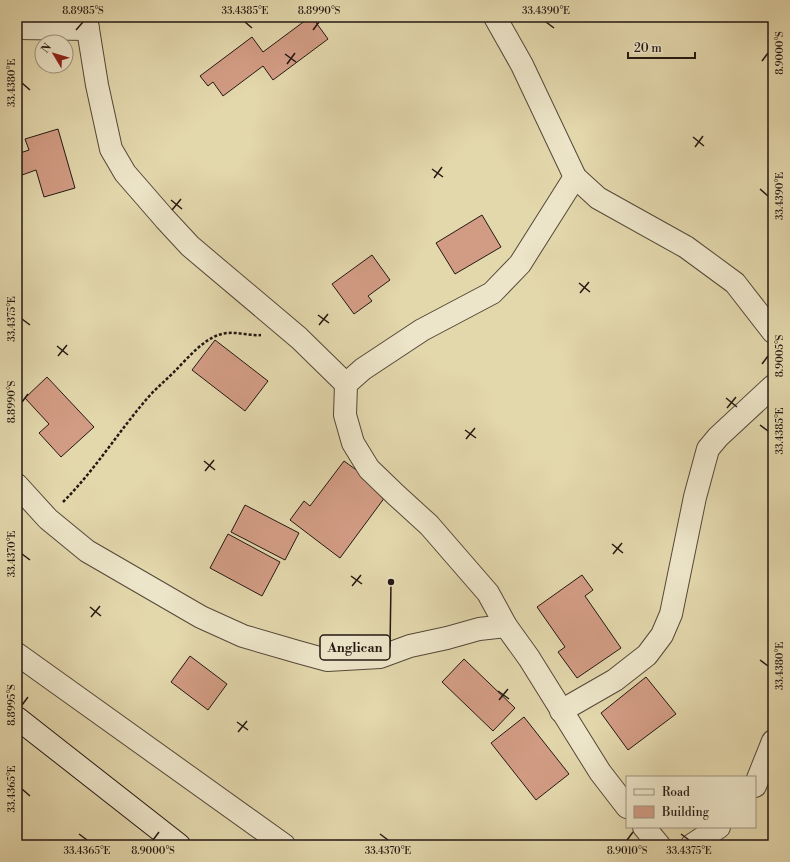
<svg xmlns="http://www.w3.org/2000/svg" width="790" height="862" font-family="'Libre Bodoni',serif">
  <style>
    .building { fill: #d29c84; stroke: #241812 }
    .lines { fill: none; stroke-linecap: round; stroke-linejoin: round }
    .minor-casing { stroke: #544838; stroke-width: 24 }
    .tertiary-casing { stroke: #544838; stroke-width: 24 }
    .secondary-casing { stroke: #241812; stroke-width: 24 }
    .path { stroke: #241812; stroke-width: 2.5; stroke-dasharray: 3 2; stroke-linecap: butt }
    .minor { stroke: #ede5c9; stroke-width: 22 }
    .tertiary { stroke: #ede5c9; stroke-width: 22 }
    .secondary { stroke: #ede5c9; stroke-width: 22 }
    .ticks { fill: none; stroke: #241812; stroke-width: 1.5 }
    .leader { fill: none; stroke: #241812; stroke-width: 1.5 }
    .callout-dot { fill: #241812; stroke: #ede5c9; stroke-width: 1.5 }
    .callout { fill: #ede5c9; stroke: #241812; stroke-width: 1.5 }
    .callout-label { font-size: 13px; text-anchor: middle; font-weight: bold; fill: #241812 }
    .neatline { fill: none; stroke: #241812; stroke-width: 1.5 }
    .ticks-label { font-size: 10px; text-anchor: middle; fill: #241812 }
  </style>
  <rect width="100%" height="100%" fill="#e3d7ac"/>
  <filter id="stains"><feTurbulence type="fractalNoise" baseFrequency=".005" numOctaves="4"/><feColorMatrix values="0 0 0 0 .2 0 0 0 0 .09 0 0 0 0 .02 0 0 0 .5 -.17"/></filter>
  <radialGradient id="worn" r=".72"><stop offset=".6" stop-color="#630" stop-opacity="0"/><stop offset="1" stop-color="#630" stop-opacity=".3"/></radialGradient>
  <!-- building -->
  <g class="building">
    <path d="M310 17H312L328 39 273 80 263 66 223 96 213 82 208 86 200 76 252 37 263 52Z"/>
    <path d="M58 129 75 188 44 197 36 170 22 175 17 154 29 150 25 139Z"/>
    <path d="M482 215 501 247 455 274 436 243Z"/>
    <path d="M372 255 390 280 368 296 372 301 354 314 332 284Z"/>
    <path d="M215 340 268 381 245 411 192 370Z"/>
    <path d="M47 377 94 427 61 457 39 433 49 424 25 398Z"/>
    <path d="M344 461 388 493 340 558 290 520 304 501 310 506Z"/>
    <path d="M245 505 299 533 285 560 231 532Z"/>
    <path d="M228 534 280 562 262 596 210 568Z"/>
    <path d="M582 575 593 590 585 596 621 648 577 678 558 652 565 647 537 607Z"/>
    <path d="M190 656 227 684 208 710 171 682Z"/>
    <path d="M464 659 515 708 493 731 442 682Z"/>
    <path d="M646 677 676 714 628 750 601 713Z"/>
    <path d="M524 717 569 774 536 800 491 743Z"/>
  </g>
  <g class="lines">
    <defs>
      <g id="minor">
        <path d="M86 17 97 85 111 149 125 173 165 219 190 246 299 338 346 384"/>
        <path d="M17 28 88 29"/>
        <path d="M575 177 520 264 492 293 422 330 363 369 346 384 345 415 353 443 369 469 396 495 429 525 488 593 506 626 529 658 600 772 627 807"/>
        <path d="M17 485 48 519 87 551 201 617 243 636 298 652 327 660 380 657 410 646 447 638 479 629 506 626"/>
        <path d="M17 654 284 845"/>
        <path d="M561 711 615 680 647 655 662 635 671 614 695 497 708 449 718 437 773 386"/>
        <path d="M755 786 773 741"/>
        <path d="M644 827 659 845"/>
        <path d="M692 845 719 827"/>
      </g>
      <path id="tertiary" d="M495 17 522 65 575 177 598 198 686 247 735 283 773 332"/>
      <path id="secondary" d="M17 718 179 845"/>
    </defs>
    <!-- minor casing -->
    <use href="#minor" class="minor-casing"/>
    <!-- tertiary casing -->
    <use href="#tertiary" class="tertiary-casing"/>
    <!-- secondary casing -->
    <use href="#secondary" class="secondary-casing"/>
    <!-- path -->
    <path class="path" d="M63 502C94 471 117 434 145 401 154 390 165 381 175 371 189 357 207 334 228 333 239 332 250 336 261 335"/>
    <!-- minor -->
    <use href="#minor" class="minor"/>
    <!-- tertiary -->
    <use href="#tertiary" class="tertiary"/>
    <!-- secondary -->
    <use href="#secondary" class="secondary"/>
  </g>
  <!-- ticks -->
  <path class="ticks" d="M245 22 252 28M546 22 554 28M76 30 83 22M313 30 319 22M285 54 296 62M762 61 768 53M287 64 295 53M22 83 30 90M693 137 704 146M695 147 703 136M432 169 443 177M434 178 442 167M760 189 768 196M171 200 182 209M172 210 181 199M579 283 590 292M580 293 589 282M318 315 329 323M22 319 30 325M319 325 328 314M57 346 68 355M58 356 67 345M762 364 768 356M726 398 737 407M22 402 28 394M727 408 736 397M760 425 768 431M465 430 476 438M466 439 475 428M204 461 215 470M205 471 214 460M612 544 623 553M22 554 30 560M613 554 622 543M351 576 362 584M352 586 361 575M90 607 101 616M91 617 100 606M760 660 768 666M498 691 509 699M499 700 508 689M22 705 28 697M237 722 248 730M238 732 247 721M22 789 30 796M79 834 87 840M380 834 388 840M681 834 689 840M153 840 159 832M627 840 633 832"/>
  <!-- callouts -->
  <path class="leader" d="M391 582L390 647"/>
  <circle class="callout-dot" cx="391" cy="582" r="4"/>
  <rect class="callout" x="320" y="635" width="70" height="25" rx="4"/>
  <g class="callout-label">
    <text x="355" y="652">Anglican</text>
  </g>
  <!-- margin -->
  <rect width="790" height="862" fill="none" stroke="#e3d7ac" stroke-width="44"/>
  <!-- legend -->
  <rect x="626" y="776" width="130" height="52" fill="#ede5c9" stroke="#9d9380"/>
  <rect x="634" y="789" width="20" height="6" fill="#ede5c9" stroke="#9d9380"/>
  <text x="662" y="796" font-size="12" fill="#241812">Road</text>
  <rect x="634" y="806" width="20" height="12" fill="#d29c84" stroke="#9d9380"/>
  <text x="662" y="816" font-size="12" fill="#241812">Building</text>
  <!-- north arrow -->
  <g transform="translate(54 54) rotate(308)"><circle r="19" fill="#ede5c9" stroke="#9d9380"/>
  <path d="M0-3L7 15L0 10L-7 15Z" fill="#8f2418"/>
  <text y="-6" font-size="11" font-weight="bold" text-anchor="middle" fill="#241812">N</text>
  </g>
  <!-- scale -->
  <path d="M628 52v6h67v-6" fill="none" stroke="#241812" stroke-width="2"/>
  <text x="634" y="52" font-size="12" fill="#241812" stroke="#ede5c9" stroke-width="3" paint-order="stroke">20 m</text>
  <rect x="22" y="22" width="746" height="818" class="neatline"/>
  <g class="ticks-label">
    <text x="83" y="14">8.8985°S</text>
    <text x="245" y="14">33.4385°E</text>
    <text x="319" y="14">8.8990°S</text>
    <text x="546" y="14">33.4390°E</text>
    <text transform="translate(779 53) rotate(-90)" y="4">8.9000°S</text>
    <text transform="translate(11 83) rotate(-90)" y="4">33.4380°E</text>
    <text transform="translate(779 196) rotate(-90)" y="4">33.4390°E</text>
    <text transform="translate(11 319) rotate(-90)" y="4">33.4375°E</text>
    <text transform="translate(779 356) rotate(-90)" y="4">8.9005°S</text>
    <text transform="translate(11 402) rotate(-90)" y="4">8.8990°S</text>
    <text transform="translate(779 431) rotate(-90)" y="4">33.4385°E</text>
    <text transform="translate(11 554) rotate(-90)" y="4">33.4370°E</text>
    <text transform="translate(779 666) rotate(-90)" y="4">33.4380°E</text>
    <text transform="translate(11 705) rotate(-90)" y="4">8.8995°S</text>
    <text transform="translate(11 789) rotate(-90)" y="4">33.4365°E</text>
    <text x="87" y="854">33.4365°E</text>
    <text x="153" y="854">8.9000°S</text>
    <text x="388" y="854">33.4370°E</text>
    <text x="627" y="854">8.9010°S</text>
    <text x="689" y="854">33.4375°E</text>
  </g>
  <rect width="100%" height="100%" filter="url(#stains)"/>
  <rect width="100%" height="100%" fill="url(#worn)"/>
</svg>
